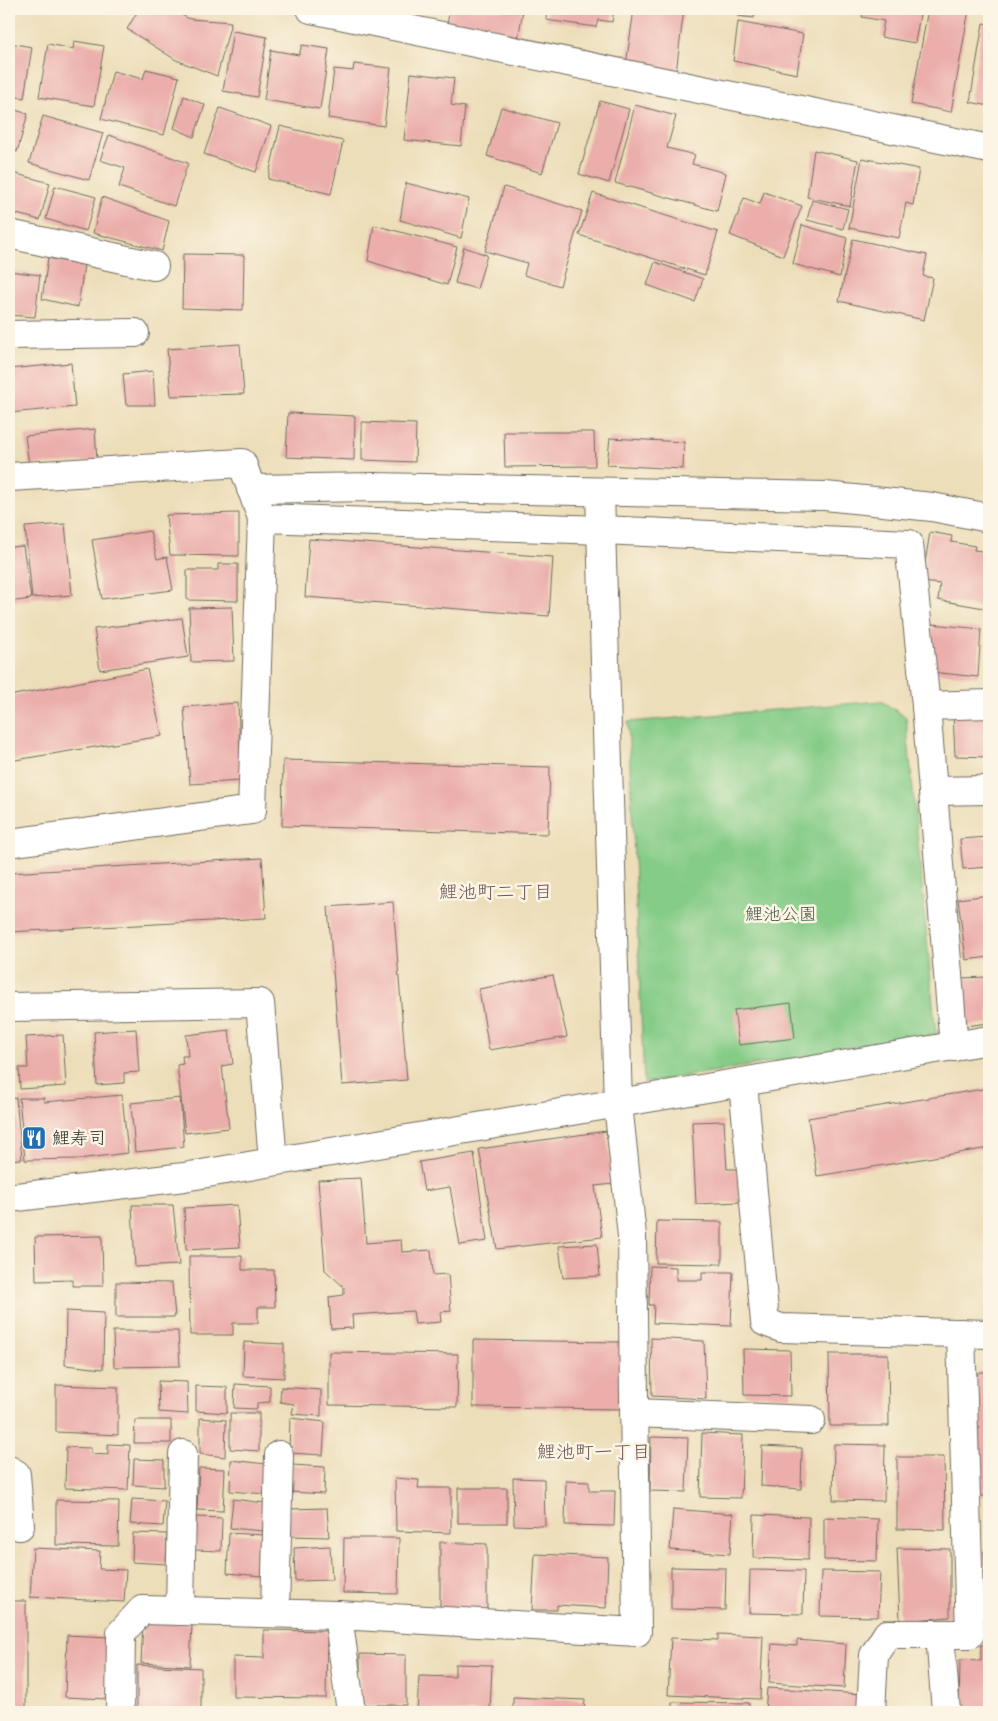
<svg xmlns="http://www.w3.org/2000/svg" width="998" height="1721" font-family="Itim,'Klee One',sans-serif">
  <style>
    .green { fill: #85cc87; stroke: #587c59 }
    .building { fill: #ebaeab }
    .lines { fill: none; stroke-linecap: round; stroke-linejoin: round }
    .minor-casing { stroke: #6f6a5d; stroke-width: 30 }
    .minor { stroke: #fff; stroke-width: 28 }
    .labels { text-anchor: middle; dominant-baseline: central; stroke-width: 5; stroke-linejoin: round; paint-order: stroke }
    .park-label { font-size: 18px; fill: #465b47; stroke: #fcf5e5 }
    .poi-label { font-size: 18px; fill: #2b2b2b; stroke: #fcf5e5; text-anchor: start }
    .neighbourhood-label { font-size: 19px; fill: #6e5958; stroke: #fcf5e5 }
  </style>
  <rect width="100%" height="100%" fill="#fcf5e5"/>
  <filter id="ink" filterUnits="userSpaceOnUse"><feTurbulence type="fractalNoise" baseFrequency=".02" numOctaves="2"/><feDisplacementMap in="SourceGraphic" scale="10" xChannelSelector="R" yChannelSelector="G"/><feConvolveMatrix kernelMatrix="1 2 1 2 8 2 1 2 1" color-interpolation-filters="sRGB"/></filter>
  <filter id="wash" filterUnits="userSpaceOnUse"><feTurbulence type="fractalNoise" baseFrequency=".0096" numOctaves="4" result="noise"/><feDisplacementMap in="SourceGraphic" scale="20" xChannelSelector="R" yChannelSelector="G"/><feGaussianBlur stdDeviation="1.12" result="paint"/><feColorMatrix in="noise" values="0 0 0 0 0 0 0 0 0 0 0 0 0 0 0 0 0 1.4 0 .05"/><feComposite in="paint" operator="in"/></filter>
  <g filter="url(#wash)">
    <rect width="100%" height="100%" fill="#eddeba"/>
    <!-- green -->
    <path class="green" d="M881 701 906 717 936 1035 644 1083 628 722Z"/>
    <g id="blocks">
      <!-- building -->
      <g class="building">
        <path d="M139 9H168L190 19 231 22 217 76 176 60 127 29Z"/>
        <path d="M378 9H406V13L378 10Z"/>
        <path d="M450 9 523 10 517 45 446 30Z"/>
        <path d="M547 9H614L612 22 598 20 596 27 546 20Z"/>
        <path d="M634 9H684L676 72 626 65Z"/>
        <path d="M738 9H755L754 18 737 16Z"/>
        <path d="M864 9H921L915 43 881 37 884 21 862 17Z"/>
        <path d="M928 9H969L951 112 911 104Z"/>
        <path d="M738 22 803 34 797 74 733 61Z"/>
        <path d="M983 23 989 24V106L970 102Z"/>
        <path d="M233 31 267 37 257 97 223 91Z"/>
        <path d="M74 41 104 46 94 106 39 97 48 44 73 49Z"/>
        <path d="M9 43 32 47 24 98 9 96Z"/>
        <path d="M302 45 329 49 320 109 264 100 271 50 299 55Z"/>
        <path d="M354 64 391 68 384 126 328 118 334 69 353 71Z"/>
        <path d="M146 69 179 77 164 135 101 119 113 71 143 79Z"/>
        <path d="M411 73 454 78 451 105 465 107 461 146 404 140Z"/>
        <path d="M184 96 205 105 194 137 174 128Z"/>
        <path d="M600 101 629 109 609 183 579 174Z"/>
        <path d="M635 105 676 116 667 148 695 155 692 164 726 173 717 211 615 183Z"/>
        <path d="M501 107 557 123 542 173 487 156Z"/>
        <path d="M9 108 28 114 17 152 9 149Z"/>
        <path d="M220 108 271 126 256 172 204 154Z"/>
        <path d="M43 116 103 133 89 180 29 163Z"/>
        <path d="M280 126 343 141 331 194 268 179Z"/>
        <path d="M109 135 188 163 174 206 119 187 125 168 100 160Z"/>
        <path d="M814 150 858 160 850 206 807 197Z"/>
        <path d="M862 158 919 169 913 205 906 203 899 238 849 228Z"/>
        <path d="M9 172 50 183 40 220 9 212Z"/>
        <path d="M406 183 469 199 461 238 400 220Z"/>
        <path d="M55 186 96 197 86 231 46 219Z"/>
        <path d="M504 187 582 211 560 286 524 275 527 263 485 251Z"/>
        <path d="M764 192 802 206 783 256 730 235 744 198 760 204Z"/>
        <path d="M593 193 718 232 705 275 579 235Z"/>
        <path d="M102 197 169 221 162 251 93 233Z"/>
        <path d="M812 200 848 209 843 229 807 220Z"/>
        <path d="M374 225 457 247 447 285 368 261Z"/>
        <path d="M802 225 847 238 840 277 793 264Z"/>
        <path d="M853 239 927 255 923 276 933 278 924 320 839 301Z"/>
        <path d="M464 247 487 255 477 289 455 283Z"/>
        <path d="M183 254 244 255 243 310 182 308Z"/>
        <path d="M48 258 84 265 78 307 42 299Z"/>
        <path d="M655 262 703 279 695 302 647 285Z"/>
        <path d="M9 271 40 275 35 317 9 315Z"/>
        <path d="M240 344 244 394 171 396 167 349Z"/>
        <path d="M71 363 75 407 9 413V369Z"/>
        <path d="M153 371 155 405H126L123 374Z"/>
        <path d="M288 413 355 416 354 460 286 457Z"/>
        <path d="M362 422 416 424 415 462 362 460Z"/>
        <path d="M95 429 97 461 29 465 25 436Z"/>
        <path d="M504 432H594L595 466 505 467Z"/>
        <path d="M9 434H10L12 463H9Z"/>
        <path d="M610 438 684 442 683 469 607 465Z"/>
        <path d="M239 513V556L170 555 166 515Z"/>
        <path d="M65 524 72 595 32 598 25 527Z"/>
        <path d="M150 531 157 559 167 557 173 590 102 599 92 540Z"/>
        <path d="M930 532 952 536 951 542 975 546 974 550 989 552V576L984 608 938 600 940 584 922 582Z"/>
        <path d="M309 539 553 557 549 616 305 597Z"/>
        <path d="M23 546 31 599 9 602V547Z"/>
        <path d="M218 564H238V601L187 600V570H218Z"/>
        <path d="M232 607 234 661 191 662 189 608Z"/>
        <path d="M182 618 188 657 100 670 94 629Z"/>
        <path d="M932 624 981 629 978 677 931 672Z"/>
        <path d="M147 669 162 736 9 761V696Z"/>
        <path d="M238 703 241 781 190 784 184 707Z"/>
        <path d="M953 713H989V757L955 756Z"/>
        <path d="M283 760 550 767 548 834 282 826Z"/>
        <path d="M989 837V867L963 869 960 839Z"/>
        <path d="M262 858 266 918 9 932V873Z"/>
        <path d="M989 895V957L966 960 958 899Z"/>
        <path d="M393 902 407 1080 342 1085 328 907Z"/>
        <path d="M553 975 567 1037 489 1050 479 989Z"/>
        <path d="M989 977V1023L966 1026 958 978Z"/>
        <path d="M791 1003 795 1038 739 1045 734 1010Z"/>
        <path d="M136 1029 139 1072 124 1073V1083L97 1085 94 1032Z"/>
        <path d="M229 1030 233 1064 222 1066 229 1128 185 1133 177 1065 183 1064 182 1056H188L186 1035Z"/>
        <path d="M63 1035 66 1086 20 1089 19 1068H28L26 1037Z"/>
        <path d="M989 1088V1148L817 1176 808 1118Z"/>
        <path d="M122 1095 128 1153 78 1159 25 1160 19 1098H44V1102Z"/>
        <path d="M16 1098 22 1159 9 1160V1099Z"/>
        <path d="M180 1098 184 1147 135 1152 131 1103Z"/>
        <path d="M724 1121 727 1169H738L740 1202 696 1204 692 1122Z"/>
        <path d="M606 1131 614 1184 595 1186 602 1237 497 1249 479 1149Z"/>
        <path d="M474 1153 487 1241 460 1245 450 1187 424 1191 419 1162Z"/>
        <path d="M361 1178 366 1243 401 1240 402 1252 431 1250 433 1275 448 1274 451 1311 440 1312 441 1322 415 1324 413 1311 352 1315 353 1328 331 1329 329 1297 344 1295V1287L325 1270 318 1180Z"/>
        <path d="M132 1205H173L179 1265 135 1267Z"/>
        <path d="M237 1205 240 1247 186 1250 184 1208Z"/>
        <path d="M657 1221 722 1222V1264L656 1263Z"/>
        <path d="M102 1236 103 1286H73V1280L36 1281 35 1237Z"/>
        <path d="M597 1244 600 1276 563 1278 559 1246Z"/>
        <path d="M189 1256H242V1270H274L275 1307H258V1323H233V1335H190Z"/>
        <path d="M650 1266 676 1267V1280H702V1272H733L731 1326 653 1323 654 1305H649Z"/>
        <path d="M116 1282 172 1283 175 1317H116Z"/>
        <path d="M66 1311 104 1313 103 1369 65 1365Z"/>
        <path d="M113 1331H178L180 1366 114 1367Z"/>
        <path d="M651 1338 704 1341 706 1399 652 1396Z"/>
        <path d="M473 1340 620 1342V1409L473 1407Z"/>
        <path d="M244 1342 284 1344V1378L243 1376Z"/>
        <path d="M743 1349 790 1350 791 1396 744 1395Z"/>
        <path d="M329 1352 458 1354 457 1407 329 1405Z"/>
        <path d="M829 1354H888L889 1426H830Z"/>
        <path d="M979 1372H989V1496H968L967 1394Z"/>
        <path d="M158 1381 187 1382 188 1414 159 1412Z"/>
        <path d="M235 1384 270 1386V1402L257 1403V1409L234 1408Z"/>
        <path d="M56 1385 118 1387V1435L56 1432Z"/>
        <path d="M196 1386 227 1387V1413L196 1411Z"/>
        <path d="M281 1387 321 1390V1416L292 1414 294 1404 280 1402Z"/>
        <path d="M230 1413H259V1451L230 1449Z"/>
        <path d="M200 1418 226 1420 225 1457 200 1454Z"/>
        <path d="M290 1418 325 1422 323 1455 289 1453Z"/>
        <path d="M135 1420H171V1443H134Z"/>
        <path d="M702 1433 743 1435 741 1498 700 1497Z"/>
        <path d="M651 1437 688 1438 686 1492 650 1491Z"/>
        <path d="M108 1444 130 1445 128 1490 65 1488 66 1447 91 1448V1454L108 1455Z"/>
        <path d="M834 1444 885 1445 884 1501 833 1500Z"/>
        <path d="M762 1446 802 1448 801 1489 761 1486Z"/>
        <path d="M897 1457H944L945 1530 897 1529Z"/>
        <path d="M134 1459 164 1460V1487L133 1485Z"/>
        <path d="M231 1460 266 1464 265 1494 230 1491Z"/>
        <path d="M292 1465 325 1467 324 1494 291 1492Z"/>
        <path d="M199 1468 225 1469 223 1511 197 1510Z"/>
        <path d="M395 1478 419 1480 418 1488H451V1533L396 1531Z"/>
        <path d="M513 1478 544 1479 545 1526 514 1525Z"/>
        <path d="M566 1481 589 1482V1491H615L614 1526 565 1525Z"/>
        <rect x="458" y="1488" width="49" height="35"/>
        <path d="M132 1499 165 1501 163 1526 130 1524Z"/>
        <path d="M233 1499 265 1503 263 1531 230 1528Z"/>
        <path d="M56 1500 119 1501 118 1546 56 1545Z"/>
        <path d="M327 1508 329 1537 288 1536 289 1509Z"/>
        <path d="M673 1509 733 1514 730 1554 670 1550Z"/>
        <path d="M754 1515 809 1517 808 1560 753 1558Z"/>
        <path d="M196 1517 222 1518 221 1551 195 1550Z"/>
        <path d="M824 1517 878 1519 877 1561 824 1560Z"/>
        <path d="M133 1533 167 1534 166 1564 132 1562Z"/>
        <path d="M229 1533 263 1535 262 1576 227 1573Z"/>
        <path d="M344 1538H399L398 1594 343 1593Z"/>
        <path d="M440 1542 487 1544V1612L440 1609Z"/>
        <path d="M330 1546 332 1580 295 1581 294 1548Z"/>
        <path d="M33 1548 100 1551 99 1569 126 1570 124 1602 30 1597Z"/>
        <path d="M897 1548 950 1549V1617L900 1621Z"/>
        <path d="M984 1551H989V1609H987Z"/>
        <path d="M535 1554 608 1557 606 1608 557 1605V1610H532Z"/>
        <path d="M671 1567 726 1568 725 1610 671 1609Z"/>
        <path d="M750 1570 804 1571 803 1614 749 1613Z"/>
        <path d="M821 1571 880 1572 878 1617 820 1616Z"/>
        <rect x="9" y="1601" width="17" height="111"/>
        <path d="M143 1621 192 1624 190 1666 141 1663Z"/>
        <path d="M264 1630 327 1631 326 1698 233 1697V1657L264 1658Z"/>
        <path d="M718 1634 763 1636 760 1699 668 1695 671 1638 718 1640Z"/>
        <path d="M67 1635 108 1637 106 1699 65 1697Z"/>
        <path d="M797 1640 846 1644 844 1688 769 1683 772 1644 797 1646Z"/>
        <path d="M981 1645H989V1710L959 1709 960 1660 981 1661Z"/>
        <path d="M360 1654 406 1655V1705H360Z"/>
        <path d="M455 1664 492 1665 490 1712 417 1711 419 1676 455 1677Z"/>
        <path d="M137 1665 201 1668V1712H137Z"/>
        <path d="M767 1688 861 1694 860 1712H765Z"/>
        <path d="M513 1697 585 1700 584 1712H513Z"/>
        <path d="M672 1702 749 1703V1712H672Z"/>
        <path d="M63 1707 109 1708V1712H63Z"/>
      </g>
    </g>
  </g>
  <g filter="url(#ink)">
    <use href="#blocks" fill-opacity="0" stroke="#6f6a5d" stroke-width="1"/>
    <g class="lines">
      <defs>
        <g id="minor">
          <path d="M311 9 989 149"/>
          <path d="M9 234 154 266"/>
          <path d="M9 335 135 333"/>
          <path d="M9 477 242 463 262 518 602 530 909 544 926 706 954 1047"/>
          <path d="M251 489 373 487 825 496 932 507 989 518"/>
          <path d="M926 706 989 704"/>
          <path d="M933 791 989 790"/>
          <path d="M9 843 252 810 262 518"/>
          <path d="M9 1007 260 1003 273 1161"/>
          <path d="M743 1083 765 1322 781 1328 989 1334"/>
          <path d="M9 1198 184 1177 989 1040"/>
          <path d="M634 1413 811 1420"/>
          <path d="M9 1470 16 1474 20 1526"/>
          <path d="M180 1611 183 1454"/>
          <path d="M275 1613 279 1455"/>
          <path d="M940 1634 946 1712"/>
          <path d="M120 1712 121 1633 142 1610 338 1615"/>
          <path d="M351 1712 338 1615 637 1632 632 1236 618 1104 600 492"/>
          <path d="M871 1712 874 1655 887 1634H970L961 1333"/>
        </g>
      </defs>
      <!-- minor casing -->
      <use href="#minor" class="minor-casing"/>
      <!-- minor -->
      <use href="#minor" class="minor"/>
    </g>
  </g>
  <!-- icons -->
  <defs>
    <symbol id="restaurant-square" viewBox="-11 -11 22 22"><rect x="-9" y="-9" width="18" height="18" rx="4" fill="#1f6fb2" stroke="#fcf5e5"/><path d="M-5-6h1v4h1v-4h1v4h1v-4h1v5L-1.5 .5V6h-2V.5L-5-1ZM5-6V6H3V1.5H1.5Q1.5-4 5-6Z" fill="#fff"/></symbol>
  </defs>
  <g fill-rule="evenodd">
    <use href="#restaurant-square" x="20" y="1124" width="28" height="28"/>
  </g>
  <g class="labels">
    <!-- park labels -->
    <g class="park-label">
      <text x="781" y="914">鯉池公園</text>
    </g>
    <!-- poi labels -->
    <g class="poi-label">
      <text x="52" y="1138">鯉寿司</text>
    </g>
    <!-- neighbourhood labels -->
    <g class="neighbourhood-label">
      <text x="496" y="891">鯉池町二丁目</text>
      <text x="594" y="1451">鯉池町一丁目</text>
    </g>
  </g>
  <!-- margin -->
  <rect width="998" height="1721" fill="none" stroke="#fcf5e5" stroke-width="30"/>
</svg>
